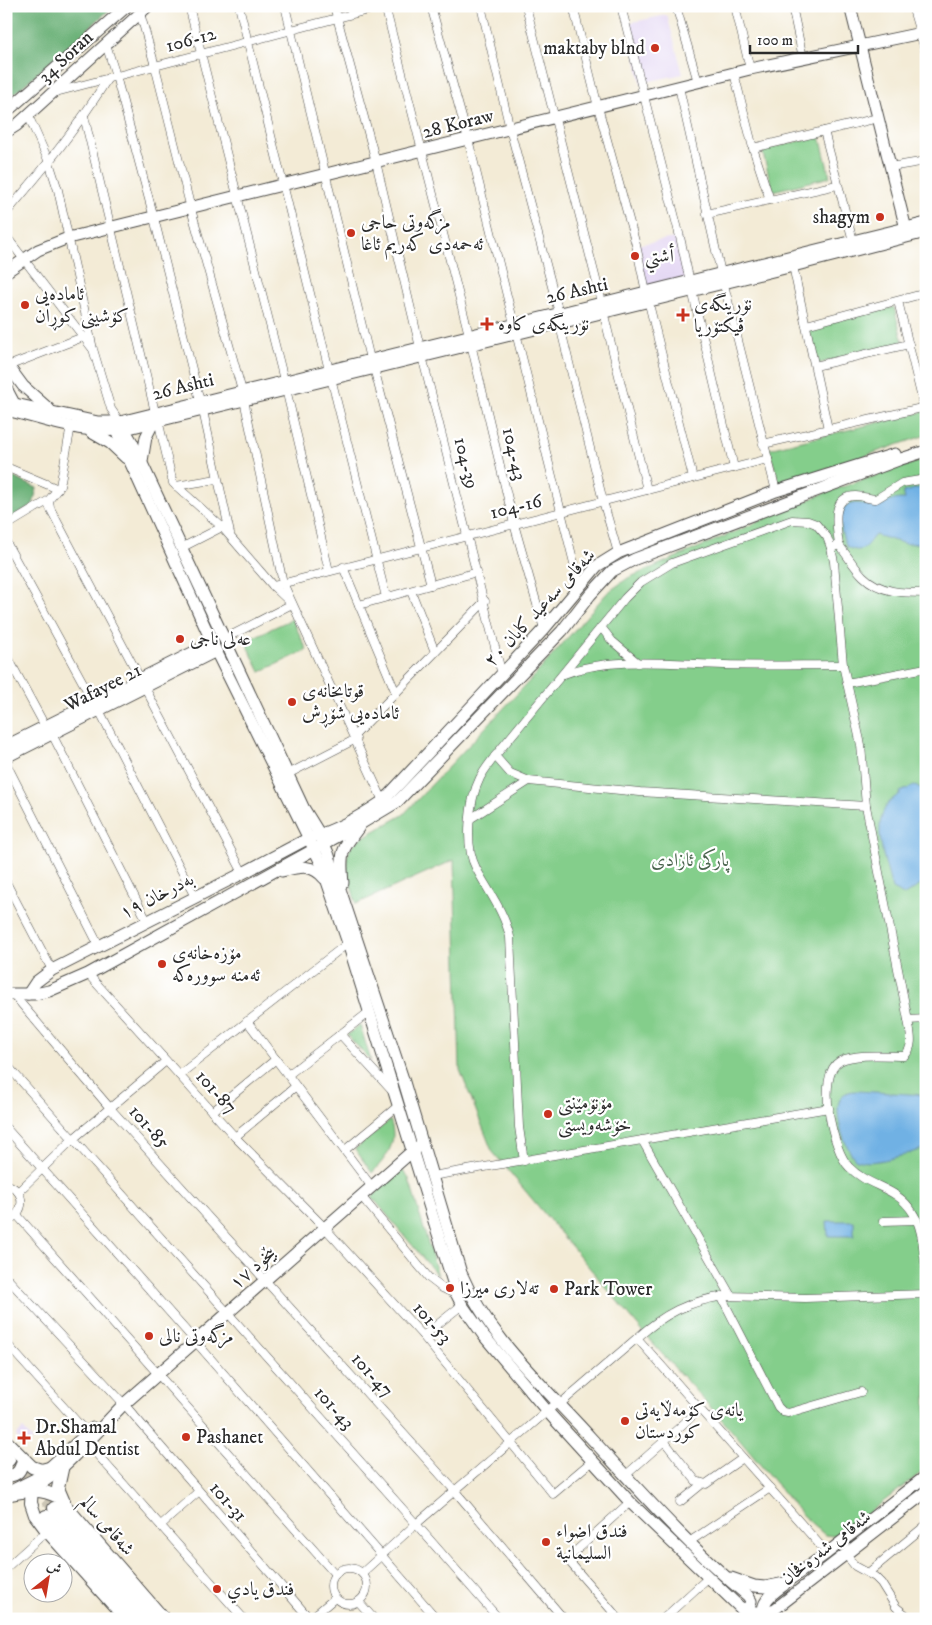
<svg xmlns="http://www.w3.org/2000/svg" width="932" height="1625" font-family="'IM FELL DW Pica',Amiri,serif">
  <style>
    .built { fill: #e2d4f3 }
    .green { fill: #84ce8b; stroke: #587c5b }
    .forest { fill: #6bb177; stroke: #4b6e51 }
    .water { fill: #70b1e4; stroke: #4e6e88 }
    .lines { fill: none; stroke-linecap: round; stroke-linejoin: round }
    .primary-tunnel { stroke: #cbc5b4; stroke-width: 12; stroke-dasharray: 12 6; stroke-linecap: butt }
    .street-casing { stroke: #494845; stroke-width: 9 }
    .secondary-casing { stroke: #494845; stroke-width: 13 }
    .primary-casing { stroke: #494845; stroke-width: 14 }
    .street { stroke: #fff; stroke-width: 8 }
    .secondary { stroke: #fff; stroke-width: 11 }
    .primary { stroke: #fff; stroke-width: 12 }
    .poi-dot { fill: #c8321e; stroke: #fff; stroke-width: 2 }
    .labels { text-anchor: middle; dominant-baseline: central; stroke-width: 4.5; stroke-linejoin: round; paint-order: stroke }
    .street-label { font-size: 19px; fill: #2b2b2b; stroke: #fff }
    .poi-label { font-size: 19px; fill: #2b2b2b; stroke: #fff; text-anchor: start }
    .park-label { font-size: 19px; fill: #4a644d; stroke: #fff }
  </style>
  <rect width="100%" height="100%" fill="#fff"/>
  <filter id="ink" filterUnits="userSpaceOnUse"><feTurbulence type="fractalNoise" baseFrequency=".02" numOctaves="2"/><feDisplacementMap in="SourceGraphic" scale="10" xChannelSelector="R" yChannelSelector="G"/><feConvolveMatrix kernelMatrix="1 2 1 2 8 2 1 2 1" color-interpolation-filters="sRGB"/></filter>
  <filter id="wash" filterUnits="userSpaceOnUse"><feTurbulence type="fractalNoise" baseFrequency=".0096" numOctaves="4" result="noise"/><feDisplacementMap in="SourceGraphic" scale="20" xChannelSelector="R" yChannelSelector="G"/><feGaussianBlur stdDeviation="1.12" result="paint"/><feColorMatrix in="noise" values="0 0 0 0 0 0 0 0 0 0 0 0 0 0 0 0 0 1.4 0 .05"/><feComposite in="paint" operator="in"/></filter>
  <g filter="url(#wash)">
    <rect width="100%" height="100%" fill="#f3ebd6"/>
    <!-- built -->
    <g class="built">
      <path d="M667 15 683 74 641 83 628 23Z"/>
      <path d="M680 237 690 282 646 292 636 245Z"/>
      <path d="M23 1429 33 1440 25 1447 16 1436Z"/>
    </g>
    <!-- green -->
    <g class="green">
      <path d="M820 136 830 177 773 191 762 150Z"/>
      <path d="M894 307 903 343 817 364 808 327Z"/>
      <path d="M926 411V435L780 485 769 449Z"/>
      <path d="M926 459V1469L841 1534 833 1536 825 1535 802 1515 732 1431 654 1345 492 1151 460 1070 454 860 356 904 348 874 347 857 351 847 358 840 403 815 536 674 607 593 628 578 827 492Z"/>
      <path d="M292 619 307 650 260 672 245 641Z"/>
      <path d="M360 1025 371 1061 347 1035Z"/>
      <path d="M390 1120C399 1142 386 1158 372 1173L355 1149Z"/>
      <path d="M403 1171 408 1176 438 1276 372 1197 398 1172Z"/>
    </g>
    <!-- forest -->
    <g class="forest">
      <path d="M6 6H114L6 101Z"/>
      <path d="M6 474 37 488 33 505 6 520Z"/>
    </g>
    <!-- water -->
    <g class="water">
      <path d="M926 486V543L906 544 875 535C865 546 864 555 847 547 841 535 838 519 844 507 859 498 867 509 880 506 884 505 887 502 891 501 896 499 899 499 905 499L903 492Z"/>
      <path d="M914 786 926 789V882L904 895 892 889C885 858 865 813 900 794V792Z"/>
      <path d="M857 1091 926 1095V1148C909 1153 870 1168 855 1159 845 1148 831 1109 842 1096 846 1092 851 1091 857 1091Z"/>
      <path d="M827 1221H854V1236H828Z"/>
    </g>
  </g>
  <g filter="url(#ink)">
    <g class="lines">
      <!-- primary-tunnel -->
      <path class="primary-tunnel" d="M9 1460 54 1508"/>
      <defs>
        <g id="street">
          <path d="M189 6 284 380"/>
          <path d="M239 6 329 370"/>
          <path d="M285 6 370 359"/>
          <path d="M334 6 376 162 422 356 502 675"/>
          <path d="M385 6 469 335"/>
          <path d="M431 6 468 139 514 324"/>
          <path d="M481 6 510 129 559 313"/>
          <path d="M526 6 602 303"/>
          <path d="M573 6 598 107 636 245 646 292"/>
          <path d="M621 6 680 237 690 282"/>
          <path d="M676 6 698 82"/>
          <path d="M735 6 750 69"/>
          <path d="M792 6 803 58"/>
          <path d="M912 6 926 53"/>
          <path d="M140 13 155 66 191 209 242 391"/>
          <path d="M106 44 116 76 154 218 200 401"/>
          <path d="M734 73 753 148 770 200"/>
          <path d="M679 87 721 273 776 491"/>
          <path d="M56 92 383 6"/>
          <path d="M28 115 49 162 58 190 93 349 111 409 120 422"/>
          <path d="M84 116 155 412"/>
          <path d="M824 131 853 241"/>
          <path d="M753 148 878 118"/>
          <path d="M890 167 926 161"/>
          <path d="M6 213C43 170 78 127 108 78"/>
          <path d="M707 214 837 185"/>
          <path d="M6 236 92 348"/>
          <path d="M793 266 828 429"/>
          <path d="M692 290 734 468"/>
          <path d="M648 300 693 478"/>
          <path d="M898 301 924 407"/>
          <path d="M603 311 647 490"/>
          <path d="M559 322 603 501 618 553"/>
          <path d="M806 325 926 293"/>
          <path d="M516 333 580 587"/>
          <path d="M471 344 514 524 544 629"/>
          <path d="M8 366 83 337"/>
          <path d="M815 366 909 344"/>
          <path d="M374 368 431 585"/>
          <path d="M331 378 386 597"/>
          <path d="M286 389 329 571"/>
          <path d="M244 400 283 583 383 801"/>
          <path d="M203 411 230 533"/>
          <path d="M158 420 173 483 222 527 273 586 292 604 224 639"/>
          <path d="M71 426 60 486 49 500 50 508 243 873"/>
          <path d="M763 444 926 407"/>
          <path d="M6 467 58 489"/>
          <path d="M176 486 217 479"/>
          <path d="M6 526 49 500"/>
          <path d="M6 542 93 701"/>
          <path d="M839 545C847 555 854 567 863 576 880 593 903 593 926 593"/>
          <path d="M181 548 226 525"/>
          <path d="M831 548 839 545C837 528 829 496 856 496 863 496 869 499 876 499L902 483 926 479"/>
          <path d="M343 567 396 693"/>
          <path d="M273 586 768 459"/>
          <path d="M411 591 435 652"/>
          <path d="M359 605 477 572"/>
          <path d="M601 627 612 641 638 663"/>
          <path d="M6 654 45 726"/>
          <path d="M564 674C611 656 673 664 724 665 764 666 803 665 843 665"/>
          <path d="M847 683 926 668"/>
          <path d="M99 710 195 897"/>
          <path d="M52 734 147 921"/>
          <path d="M354 736 485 601"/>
          <path d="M495 756 510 773 529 781 640 792 866 806"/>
          <path d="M6 763 99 946"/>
          <path d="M288 774 356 739"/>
          <path d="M470 819 529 781"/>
          <path d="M6 882 52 970"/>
          <path d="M88 974 235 1137 325 1228 423 1336 553 1494 592 1461"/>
          <path d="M13 994 110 1108 455 1491 564 1619"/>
          <path d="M908 1020 926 1019"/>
          <path d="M247 1021 372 1187"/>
          <path d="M340 1034 393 1092"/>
          <path d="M6 1064 416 1524 499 1619"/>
          <path d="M179 1075 348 943"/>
          <path d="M288 1075 369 1012"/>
          <path d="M212 1112 276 1059"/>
          <path d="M6 1128 196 1342 437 1619"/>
          <path d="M235 1137 296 1086"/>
          <path d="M642 1140 731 1296"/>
          <path d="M345 1150 398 1106"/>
          <path d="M524 1161 519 1127 510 937C504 911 488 891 476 868 464 846 469 800 480 778 484 770 490 763 495 756L625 598 641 582 672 563 792 520 808 521 816 524 827 537 831 548 834 562 843 665 861 745 866 806 908 1020C910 1032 915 1047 904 1056 887 1056 856 1053 840 1061 815 1075 833 1151 849 1167 869 1188 897 1186 913 1213 923 1229 923 1250 926 1268"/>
          <path d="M432 1176 829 1108"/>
          <path d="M6 1184C27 1191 26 1214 6 1221"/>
          <path d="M18 1192 73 1139 166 1061"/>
          <path d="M361 1196 429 1278 442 1288 457 1295"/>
          <path d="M17 1215 335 1574"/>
          <path d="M883 1221 917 1220"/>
          <path d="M6 1277 124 1404 310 1619 335 1598"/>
          <path d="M721 1296 778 1407 783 1412 788 1413 861 1392"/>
          <path d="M423 1336 462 1305"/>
          <path d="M637 1338C664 1314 688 1301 725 1296L805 1298 926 1294"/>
          <path d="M6 1343 87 1433"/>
          <path d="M560 1404 637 1338 827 1553"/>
          <path d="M664 1441 696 1481 706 1484 743 1458"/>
          <path d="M87 1443 244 1619"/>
          <path d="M626 1475 700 1409"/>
          <path d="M680 1502 702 1484"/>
          <path d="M161 1525 198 1492"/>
          <path d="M689 1542 770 1488"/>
          <path d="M846 1555 855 1566 875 1577 881 1583 896 1607 911 1619"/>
          <circle cx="349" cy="1586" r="18"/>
          <path d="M6 1568 47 1531"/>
          <path d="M362 1573 416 1524 558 1402"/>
          <path d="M868 1573 926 1525"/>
          <path d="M359 1602 374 1619"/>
          <path d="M619 1619 567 1559 630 1502"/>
          <path d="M663 1619 709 1577"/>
        </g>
        <g id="secondary">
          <path d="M850 6 906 229"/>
          <path d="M6 112 127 6"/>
          <path d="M6 132 17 125 148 6"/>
          <path d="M6 272 38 250 68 238 750 69 926 32"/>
          <path d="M6 363 23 386 49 409"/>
          <path d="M6 388 16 407"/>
          <path d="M6 402 98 422H120L926 223"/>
          <path d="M6 410C44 419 86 436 125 429L793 266 926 232"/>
          <path d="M112 422 216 651 320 861 348 943 443 1250 457 1295 462 1305 484 1336 547 1411 630 1502 752 1619"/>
          <path d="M120 422 132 442 304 809 320 835 328 853 404 1082 461 1273C488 1337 544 1386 590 1437 641 1492 690 1548 748 1596L751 1601 749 1607 747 1609 741 1608"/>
          <path d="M91 432 110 443 126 458"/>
          <path d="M142 461 146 437 154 421"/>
          <path d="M6 746 212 643"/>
          <path d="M6 757 216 651"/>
          <path d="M282 871C299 867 312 863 324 878"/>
          <path d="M343 883C340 853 341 850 359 827"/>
          <path d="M6 994H35L49 991 88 974 362 823 397 802 562 631 590 595 612 571 635 559 901 459 926 451"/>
          <path d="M28 994 36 982 52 970 243 873 309 838C334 831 361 816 383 801L544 629 597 566 618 553 776 491 895 454"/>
          <path d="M32 1487C54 1484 106 1421 124 1404L417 1147"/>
          <path d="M32 1487 39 1477 93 1428"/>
          <path d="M7 1493 39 1477"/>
          <path d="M731 1578 754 1586 765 1587 785 1583 827 1553 926 1476"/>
          <path d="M742 1609C753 1613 764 1614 775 1609L926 1492"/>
          <path d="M764 1619C759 1602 772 1594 784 1585"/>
        </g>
        <g id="primary">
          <path d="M6 1441 32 1467 41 1470 49 1468"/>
          <path d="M6 1456 9 1460"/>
          <path d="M63 1465 58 1488 64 1502"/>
          <path d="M6 1476C18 1476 21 1470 23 1459"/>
          <path d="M32 1487 31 1503 35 1515 47 1531 126 1619"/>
          <path d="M6 1495C27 1491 38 1487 58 1497L164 1619"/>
          <path d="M54 1508 151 1619"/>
          <path d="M46 1516 139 1619"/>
        </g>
      </defs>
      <!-- street casing -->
      <use href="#street" class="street-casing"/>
      <!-- secondary casing -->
      <use href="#secondary" class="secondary-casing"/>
      <!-- primary casing -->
      <use href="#primary" class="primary-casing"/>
      <!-- street -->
      <use href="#street" class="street"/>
      <!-- secondary -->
      <use href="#secondary" class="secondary"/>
      <!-- primary -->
      <use href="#primary" class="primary"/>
    </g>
  </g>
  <!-- markers -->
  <g class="poi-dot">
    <circle cx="655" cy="48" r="5"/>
    <circle cx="880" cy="217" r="5"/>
    <circle cx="351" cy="233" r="5"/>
    <circle cx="635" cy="256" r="5"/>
    <circle cx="25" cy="305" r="5"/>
    <path d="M680.5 307.5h5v5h5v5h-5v5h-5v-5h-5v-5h5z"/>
    <path d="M484.5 316.5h5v5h5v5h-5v5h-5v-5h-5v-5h5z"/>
    <circle cx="180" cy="639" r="5"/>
    <circle cx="292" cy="702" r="5"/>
    <circle cx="162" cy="964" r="5"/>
    <circle cx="548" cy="1114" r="5"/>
    <circle cx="450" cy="1288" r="5"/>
    <circle cx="554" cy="1289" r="5"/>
    <circle cx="149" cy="1336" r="5"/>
    <circle cx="625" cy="1421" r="5"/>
    <circle cx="186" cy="1437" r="5"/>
    <path d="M21.5 1430.5h5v5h5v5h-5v5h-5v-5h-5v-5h5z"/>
    <circle cx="546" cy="1542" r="5"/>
    <circle cx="217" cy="1589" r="5"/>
  </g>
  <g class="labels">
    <!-- street labels -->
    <g class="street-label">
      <text transform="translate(191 40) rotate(-15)">106-12</text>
      <text transform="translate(66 57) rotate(-43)">34 Soran</text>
      <text transform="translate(458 124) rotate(-14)">28 Koraw</text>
      <text transform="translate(577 291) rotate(-13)">26 Ashti</text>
      <text transform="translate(183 387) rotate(-14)">26 Ashti</text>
      <text transform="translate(514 454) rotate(77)">104-43</text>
      <text transform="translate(466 463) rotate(76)">104-39</text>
      <text transform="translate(516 507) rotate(-14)">104-16</text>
      <text transform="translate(540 608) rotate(-47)">شەقامی سەعید کابان ٢٠</text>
      <text transform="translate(103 688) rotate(-27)">Wafayee 21</text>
      <text transform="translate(157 896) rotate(-27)">بەدرخان ١٩</text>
      <text transform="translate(216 1092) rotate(48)">101-87</text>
      <text transform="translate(149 1127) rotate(48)">101-85</text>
      <text transform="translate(253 1268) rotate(-41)">بێخود ١٧</text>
      <text transform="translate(432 1323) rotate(49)">101-53</text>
      <text transform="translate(372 1375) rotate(48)">101-47</text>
      <text transform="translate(334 1408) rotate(48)">101-43</text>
      <text transform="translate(228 1502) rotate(49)">101-31</text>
      <text transform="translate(107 1526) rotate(49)">شەقامی سالم</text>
      <text transform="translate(826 1548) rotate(-38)">شەقامی شەرەفخان</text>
    </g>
    <!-- poi labels -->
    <g class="poi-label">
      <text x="645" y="48" text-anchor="end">maktaby blnd</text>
      <text x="870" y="217" text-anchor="end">shagym</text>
      <text x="361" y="222">مزگەوتی حاجی<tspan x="361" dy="22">ئەحمەدی کەریم ئاغا</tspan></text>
      <text x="645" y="256">أشتي</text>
      <text x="35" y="294">ئامادەیی<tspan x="35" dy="22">کۆشینی کوڕان</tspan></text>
      <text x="694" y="304">نۆرینگەی<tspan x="694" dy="22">ڤیکتۆریا</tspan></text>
      <text x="498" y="324">نۆرینگەی کاوە</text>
      <text x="190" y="639">عەلی ناجی</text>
      <text x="302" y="691">قوتابخانەی<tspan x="302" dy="22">ئامادەیی شۆڕش</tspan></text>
      <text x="172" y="953">مۆزەخانەی<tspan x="172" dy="22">ئەمنە سوورەکە</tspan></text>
      <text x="558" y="1103">مۆنۆمێنتی<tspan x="558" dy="22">خۆشەویستی</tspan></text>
      <text x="460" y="1288">تەلاری میرزا</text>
      <text x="564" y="1289">Park Tower</text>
      <text x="159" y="1336">مزگەوتی نالی</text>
      <text x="635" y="1410">یانەی کۆمەڵایەتی<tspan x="635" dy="22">کوردستان</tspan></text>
      <text x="35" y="1427">Dr.Shamal<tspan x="35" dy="22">Abdul Dentist</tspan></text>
      <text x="196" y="1437">Pashanet</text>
      <text x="556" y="1531">فندق اضواء<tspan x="556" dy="22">السليمانية</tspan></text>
      <text x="227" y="1589">فندق يادي</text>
    </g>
    <!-- park labels -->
    <g class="park-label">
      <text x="690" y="860">پارکی ئازادی</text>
    </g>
  </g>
  <!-- margin -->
  <rect width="932" height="1625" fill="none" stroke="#fff" stroke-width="25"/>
  <!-- north arrow -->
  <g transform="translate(48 1578) rotate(31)"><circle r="24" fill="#ffffff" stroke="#aaaaaa"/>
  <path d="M0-4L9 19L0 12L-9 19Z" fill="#c8321e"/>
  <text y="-8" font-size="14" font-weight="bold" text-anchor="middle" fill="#2b2b2b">ش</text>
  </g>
  <!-- scale -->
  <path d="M750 45v8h108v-8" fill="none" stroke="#2b2b2b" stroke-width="2.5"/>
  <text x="757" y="45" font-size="15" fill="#2b2b2b" stroke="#ffffff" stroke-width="4" paint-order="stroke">100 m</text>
</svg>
